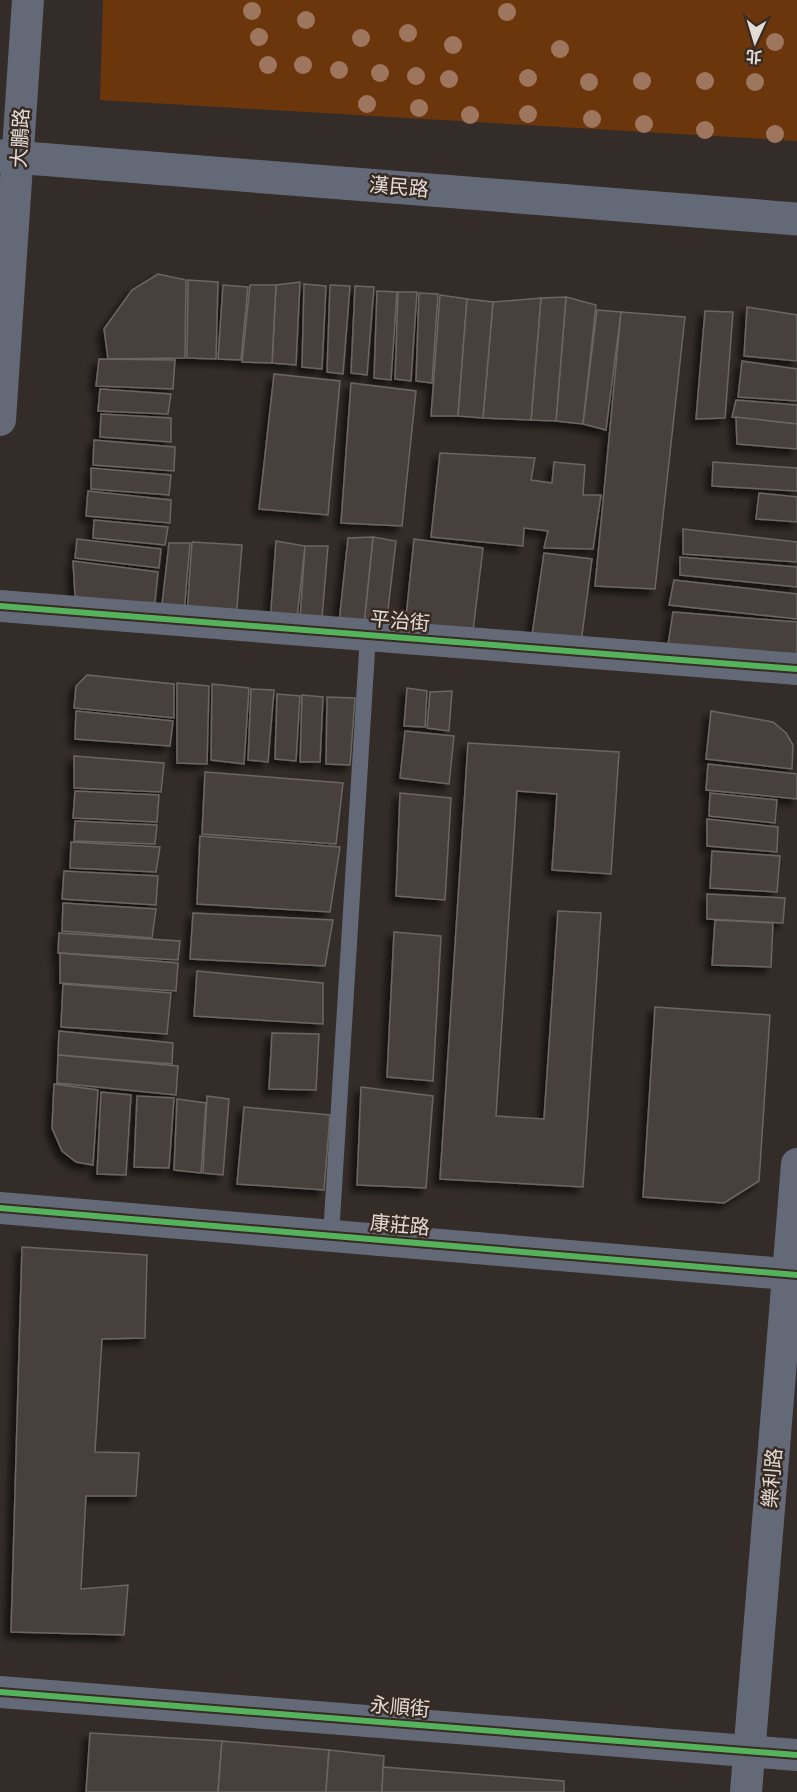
<svg xmlns="http://www.w3.org/2000/svg" width="797" height="1792" font-family="'PT Sans','Noto Sans TC',sans-serif">
  <style>
    .green { fill: #6b360c }
    .building { fill: #47413d; stroke: #6c6562; stroke-width: 1.5; filter: url(#shadow) }
    .lines { fill: none; stroke-linecap: round; stroke-linejoin: round }
    .service { stroke: #636977; stroke-width: 16 }
    .minor { stroke: #636977; stroke-width: 32 }
    .tertiary { stroke: #636977; stroke-width: 33 }
    .cycleway-casing { stroke: #372b24; stroke-width: 10 }
    .cycleway { stroke: #56b35d; stroke-width: 6 }
    .tree { fill: #9e765e }
    .labels { text-anchor: middle; dominant-baseline: central; stroke-width: 5; stroke-linejoin: round; paint-order: stroke }
    .street-label { font-size: 20px; fill: #e3dbd6; stroke: #372b24 }
  </style>
  <defs>
    <filter id="shadow"><feDropShadow dx="-5.5" dy="5.5" stdDeviation="3" flood-color="#0009"/></filter>
  </defs>
  <rect width="100%" height="100%" fill="#332c28"/>
  <!-- green -->
  <path class="green" d="M103 0H797V141L100 100Z"/>
  <!-- building -->
  <g class="building">
    <path d="M158 274 186 280 185 358 108 359 104 329 132 290Z"/>
    <path d="M188 280 218 282 216 359 187 358Z"/>
    <path d="M300 282 296 365 272 363 276 285Z"/>
    <path d="M304 284 326 286 322 369 302 367Z"/>
    <path d="M223 285 248 287 241 360 218 359Z"/>
    <path d="M250 285H276L272 363 242 362Z"/>
    <path d="M330 285 350 286 343 374 327 372Z"/>
    <path d="M355 286 374 287 367 375 351 373Z"/>
    <path d="M377 291 397 292 391 380 374 378Z"/>
    <path d="M398 292H417L411 381 395 379Z"/>
    <path d="M419 293 438 294 432 383 416 381Z"/>
    <path d="M440 295 467 299 458 416H431Z"/>
    <path d="M566 297 596 305 583 424 556 421Z"/>
    <path d="M566 297 556 421 531 420 541 298Z"/>
    <path d="M541 298 531 420 483 418 493 302Z"/>
    <path d="M467 299 493 302 483 418 458 416Z"/>
    <path d="M747 307 797 315V361L744 356Z"/>
    <path d="M597 310 621 312 606 430 583 424Z"/>
    <path d="M705 311 733 312 725 418 696 419Z"/>
    <path d="M621 312 685 317 655 589 595 586Z"/>
    <path d="M99 359 175 360 173 389 96 386Z"/>
    <path d="M742 361 797 369V401L738 397Z"/>
    <path d="M274 374 340 381 328 515 259 509Z"/>
    <path d="M351 383 416 391 402 526 341 523Z"/>
    <path d="M100 389 171 394 168 414 98 411Z"/>
    <path d="M736 400 797 405V424L732 417Z"/>
    <path d="M101 414 171 418V442L100 437Z"/>
    <path d="M736 417 797 424V449L737 444Z"/>
    <path d="M94 440 175 447 174 471 93 465Z"/>
    <path d="M440 453 535 458 531 480 552 483 554 462 585 465 583 495H601L593 549 544 548 548 531 524 528 523 546 431 537Z"/>
    <path d="M713 462 797 468V491L712 486Z"/>
    <path d="M91 468 171 475 169 495 91 489Z"/>
    <path d="M88 491 171 500 170 523 86 516Z"/>
    <path d="M759 493 797 497V522L756 519Z"/>
    <path d="M94 520 168 527 165 545 93 538Z"/>
    <path d="M683 529 797 542V562L683 554Z"/>
    <path d="M373 537 396 541 386 627 364 624Z"/>
    <path d="M373 537 364 624 339 623 348 538Z"/>
    <path d="M77 539 161 549 159 568 75 558Z"/>
    <path d="M414 539 483 548 473 631 405 627Z"/>
    <path d="M276 541 305 546 296 627 270 623Z"/>
    <path d="M192 542 242 545 236 620 187 614Z"/>
    <path d="M169 543H190L184 613H161Z"/>
    <path d="M305 546H328L322 618 300 619Z"/>
    <path d="M544 553 592 559 581 643 531 642Z"/>
    <path d="M680 557 797 567V587L680 575Z"/>
    <path d="M73 561 158 572 154 611 90 605 75 595Z"/>
    <path d="M674 580 797 594V619L669 605Z"/>
    <path d="M673 612 797 622V655L668 645Z"/>
    <path d="M87 675 174 684V718L74 708 76 686Z"/>
    <path d="M177 683 209 686 207 764 177 763Z"/>
    <path d="M212 684 249 688 244 764 211 760Z"/>
    <path d="M407 688 427 691 425 727 404 726Z"/>
    <path d="M251 689 274 690 268 762 248 760Z"/>
    <path d="M452 691 449 731 427 728 430 692Z"/>
    <path d="M277 694 300 696 296 761 275 759Z"/>
    <path d="M302 695 323 697 320 762H300Z"/>
    <path d="M327 697 355 698 350 765 326 764Z"/>
    <path d="M76 711 173 721 170 746 75 739Z"/>
    <path d="M711 711 773 722 786 733 793 745 792 769 706 759Z"/>
    <path d="M405 731 454 736 449 784 400 778Z"/>
    <path d="M468 743 619 752 611 874 552 870 557 794 517 791 496 1116 544 1119 558 911 601 913 583 1187 440 1179Z"/>
    <path d="M74 756 164 763 161 792 74 788Z"/>
    <path d="M708 764 797 774V799L706 790Z"/>
    <path d="M205 772 343 783 336 844 202 834Z"/>
    <path d="M75 791 159 795 157 822 73 818Z"/>
    <path d="M400 793 451 798 445 900 396 896Z"/>
    <path d="M710 793 777 800 775 823 709 816Z"/>
    <path d="M707 819 778 827 777 852 707 846Z"/>
    <path d="M75 821 157 825 155 844 74 841Z"/>
    <path d="M200 836 340 847 330 912 197 904Z"/>
    <path d="M71 842 160 847 156 872 70 868Z"/>
    <path d="M712 851 780 856 777 892 710 888Z"/>
    <path d="M64 871 158 876 156 905 62 899Z"/>
    <path d="M707 894 785 898 783 923 707 919Z"/>
    <path d="M63 903 156 909 152 938 62 931Z"/>
    <path d="M193 913 333 920 325 966 190 959Z"/>
    <path d="M715 920 773 923 771 967 712 965Z"/>
    <path d="M394 932 441 936 433 1081 387 1077Z"/>
    <path d="M59 933 180 941 178 960 58 953Z"/>
    <path d="M60 953 178 963 176 991 60 983Z"/>
    <path d="M197 971 323 983V1024L194 1016Z"/>
    <path d="M63 984 171 993 167 1034 61 1027Z"/>
    <path d="M655 1007 770 1015 759 1181 724 1203 643 1197Z"/>
    <path d="M59 1031 173 1043 172 1064 58 1055Z"/>
    <path d="M272 1033 319 1034 316 1090 269 1089Z"/>
    <path d="M58 1055 178 1066 176 1095 57 1083Z"/>
    <path d="M54 1084 98 1090 93 1165 76 1162 62 1151 52 1128Z"/>
    <path d="M361 1087 433 1096 426 1188 357 1185Z"/>
    <path d="M101 1092 131 1095 126 1175 97 1174Z"/>
    <path d="M137 1096 174 1098 169 1168 134 1167Z"/>
    <path d="M207 1096 229 1099 223 1175 203 1173Z"/>
    <path d="M177 1099 206 1103 201 1173 174 1170Z"/>
    <path d="M244 1107 330 1115 324 1190 237 1184Z"/>
    <path d="M22 1247 147 1255 145 1338 102 1339 95 1452 139 1453 136 1496H86L81 1589 128 1585 124 1635 11 1632Z"/>
    <path d="M90 1733 222 1741 218 1792H86Z"/>
    <path d="M222 1741 329 1750 326 1792H218Z"/>
    <path d="M329 1750 384 1756 382 1792H326Z"/>
    <path d="M383 1767 564 1781V1792H382Z"/>
  </g>
  <g class="lines">
    <!-- service -->
    <path class="service" d="M331 1236 368 635"/>
    <!-- minor -->
    <g class="minor">
      <path d="M0 420 28 0"/>
      <path d="M0 606 797 669"/>
      <path d="M0 1208 797 1275"/>
      <path d="M0 1692 797 1755"/>
      <path d="M746 1792 797 1164"/>
    </g>
    <!-- tertiary -->
    <path class="tertiary" d="M0 156 797 219"/>
    <defs>
      <g id="cycleway">
        <path d="M0 606 797 669"/>
        <path d="M0 1208 797 1275"/>
        <path d="M0 1692 797 1755"/>
      </g>
    </defs>
    <!-- cycleway casing -->
    <use href="#cycleway" class="cycleway-casing"/>
    <!-- cycleway -->
    <use href="#cycleway" class="cycleway"/>
  </g>
  <!-- trees -->
  <g class="tree">
    <circle cx="252" cy="11" r="9"/>
    <circle cx="507" cy="12" r="9"/>
    <circle cx="306" cy="20" r="9"/>
    <circle cx="408" cy="33" r="9"/>
    <circle cx="259" cy="37" r="9"/>
    <circle cx="361" cy="38" r="9"/>
    <circle cx="775" cy="42" r="9"/>
    <circle cx="453" cy="45" r="9"/>
    <circle cx="560" cy="49" r="9"/>
    <circle cx="268" cy="65" r="9"/>
    <circle cx="303" cy="65" r="9"/>
    <circle cx="339" cy="70" r="9"/>
    <circle cx="380" cy="73" r="9"/>
    <circle cx="416" cy="76" r="9"/>
    <circle cx="528" cy="78" r="9"/>
    <circle cx="449" cy="79" r="9"/>
    <circle cx="642" cy="81" r="9"/>
    <circle cx="705" cy="81" r="9"/>
    <circle cx="589" cy="82" r="9"/>
    <circle cx="755" cy="82" r="9"/>
    <circle cx="367" cy="104" r="9"/>
    <circle cx="419" cy="108" r="9"/>
    <circle cx="528" cy="114" r="9"/>
    <circle cx="470" cy="115" r="9"/>
    <circle cx="592" cy="119" r="9"/>
    <circle cx="644" cy="124" r="9"/>
    <circle cx="705" cy="130" r="9"/>
    <circle cx="775" cy="134" r="9"/>
  </g>
  <g class="labels">
    <!-- street labels -->
    <g class="street-label">
      <text transform="translate(20 138) rotate(-87)">大鵬路</text>
      <text transform="translate(399 187) rotate(5)">漢民路</text>
      <text transform="translate(400 621) rotate(5)">平治街</text>
      <text transform="translate(400 1225) rotate(5)">康莊路</text>
      <text transform="translate(772 1478) rotate(-85)">樂利路</text>
      <text transform="translate(400 1707) rotate(5)">永順街</text>
    </g>
  </g>
  <!-- north arrow -->
  <g transform="translate(755 42) rotate(184)" stroke="#372b24" stroke-width="4.5" paint-order="stroke">
  <path d="M0-4.5L10 22L0 15L-10 22Z" fill="#e3dbd6"/>
  <text y="-9" font-size="16" font-weight="bold" text-anchor="middle" fill="#e3dbd6">北</text>
  </g>
</svg>
